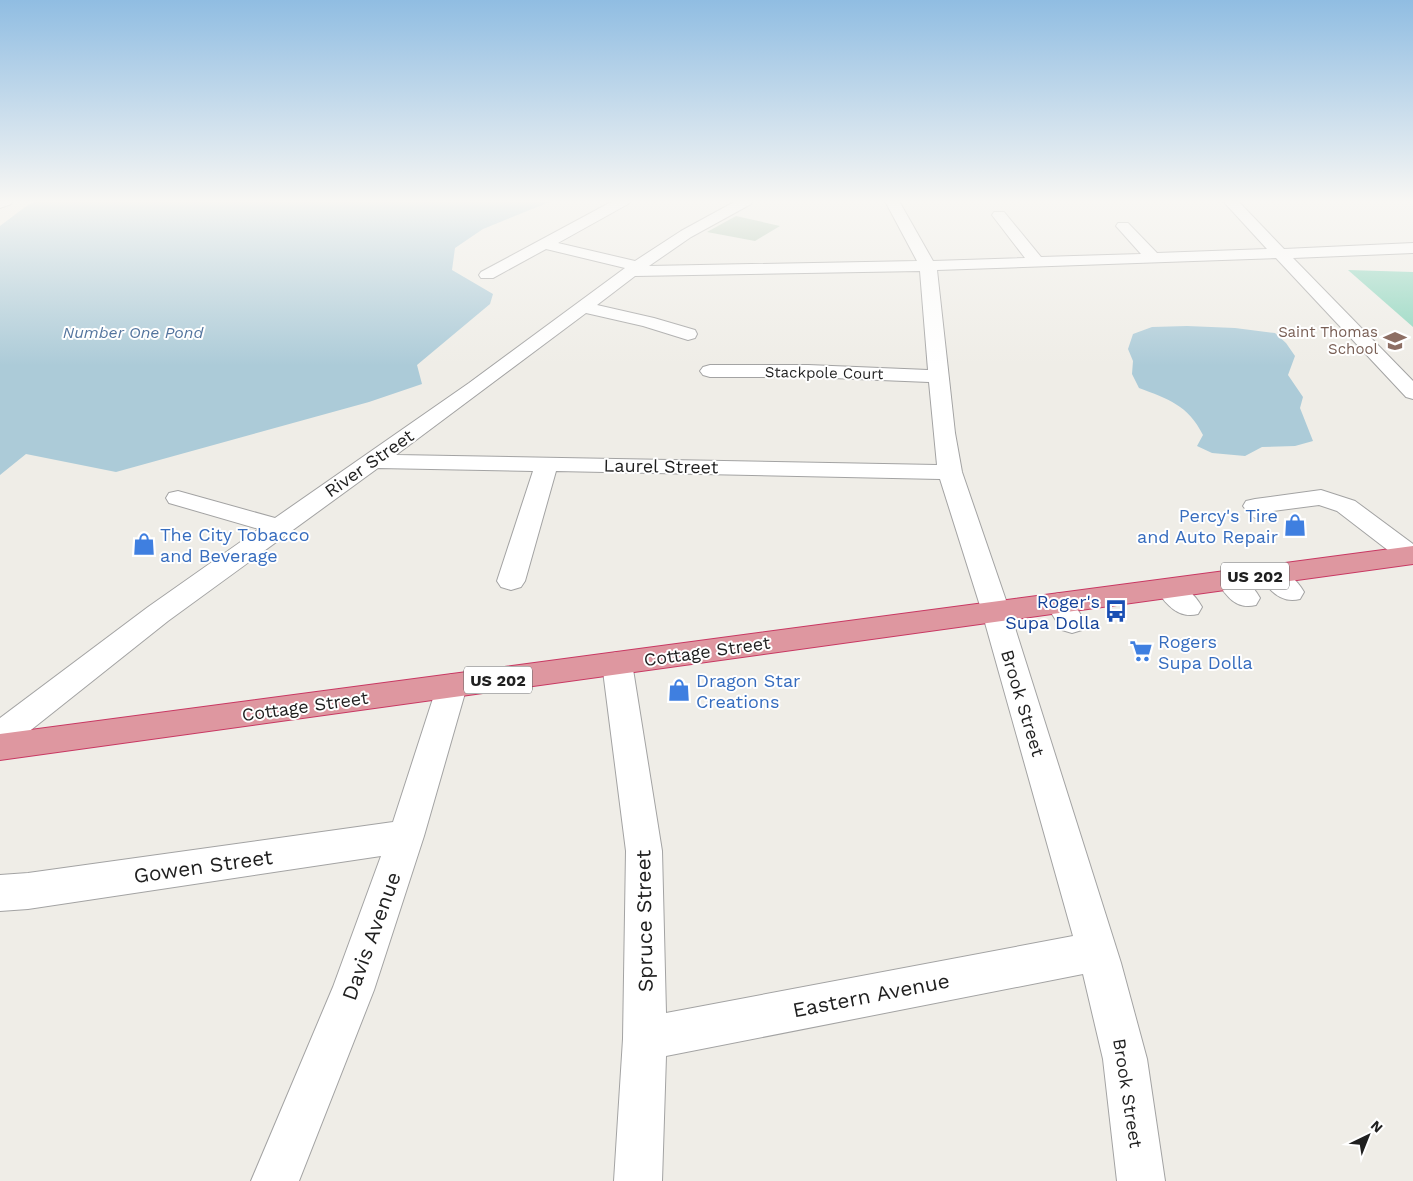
<svg xmlns="http://www.w3.org/2000/svg" width="1413" height="1181" font-family="'Work Sans',sans-serif">
  <style>
    .cemetery { fill: #aac5b0 }
    .pitch { fill: #8dd5bd }
    .water { fill: #accbd8 }
    .lines { fill: none; stroke-linecap: round; stroke-linejoin: round }
    .minor-casing { stroke: #a3a3a3; stroke-width: 2 }
    .highway-casing { stroke: #c83862; stroke-width: 2 }
    .minor { fill: #fff; fill-rule: evenodd }
    .highway { fill: #de97a0; fill-rule: evenodd }
    .labels { text-anchor: middle; dominant-baseline: central; stroke-width: 4; stroke-linejoin: round; paint-order: stroke }
    .far-education-label { font-size: 15px; fill: #785e54; stroke: #fff; text-anchor: end }
    .far-street-label { font-size: 15px; fill: #1f1f1f; stroke: #fff }
    .far-water-label { font-size: 16px; font-style: italic; fill: #53749e; stroke: #fff }
    .shield { fill: #fff; stroke: #626262; stroke-width: 1 }
    .shield-label { font-size: 16px; font-weight: bold; fill: #1f1f1f }
    .street-label { font-size: 18px; fill: #1f1f1f; stroke: #fff }
    .shop-label { font-size: 18px; fill: #366cbe; stroke: #fff; text-anchor: start }
    .transit-label { font-size: 18px; fill: #164399; stroke: #fff; text-anchor: end }
    .near-street-label { font-size: 21px; fill: #1f1f1f; stroke: #fff }
  </style>
  <rect width="100%" height="100%" fill="#efede7"/>
  <!-- cemetery -->
  <path class="cemetery" d="M736 216 780 226 755 241 707 232Z"/>
  <!-- pitch -->
  <path class="pitch" d="M1348 270 1413 272V327Z"/>
  <!-- water -->
  <g class="water">
    <path d="M36 201H552L483 229 455 248 452 270 493 294 490 304 417 365 422 384 369 402 116 472 26 454 0 475V226L25 207Z"/>
    <path d="M1187 326 1235 328 1275 333 1286 343 1295 356 1288 375 1303 397 1300 408 1313 441 1295 446 1262 447 1245 456 1212 453 1197 446 1203 435C1188 405 1168 399 1139 388L1132 374 1133 361 1128 349 1133 334 1152 327Z"/>
  </g>
  <g class="lines">
    <defs>
      <g id="minor">
        <path d="M0 201H13L11 204 0 208Z"/>
        <path d="M613 201H630L628 204 558 243 635 261 681 231 736 201H753L751 204 691 237 649 266 917 261 885 201H899L933 261 1025 258 992 215 994 212H1004L1041 257 1141 254 1116 226 1118 223H1128L1157 253 1267 249 1223 201H1238L1284 249 1413 243V253L1293 258 1413 381V399L1406 397 1276 258 937 270 955 433 962 472 1010 612 1121 963 1147 1059 1165 1181H1117L1103 1059 1083 974 666 1056 662 1181H614L623 1039 626 851 602 663 606 655 617 652 628 655 632 663 662 851 666 1013 1073 936 982 612 940 479 556 471 525 581 521 587 511 590 501 587 497 581 533 471 378 468 168 621 12 745 0 749V718L148 607 259 529 169 503 166 498 169 493 178 491 275 518 469 383 625 268 546 249 493 278H481L479 275 481 272ZM920 271 928 370 808 365H710L703 367 700 371 703 375 710 377H808L929 382 937 465 396 455 586 313 643 326 688 340 695 338 697 334 695 330 654 318 597 305 635 276Z"/>
        <path d="M1321 490 1355 501 1413 544V563L1402 561 1337 511 1319 505 1273 511 1274 513 1271 518C1257 522 1251 517 1243 506L1246 501 1255 499Z"/>
        <path d="M1272 565C1285 569 1297 580 1304 592L1300 599C1281 604 1268 590 1259 574L1262 568Z"/>
        <path d="M1230 571C1243 575 1253 586 1260 598L1256 605C1236 610 1226 596 1216 580L1220 574Z"/>
        <path d="M1170 580C1184 584 1195 595 1202 607L1198 614C1179 619 1166 605 1156 589L1160 582Z"/>
        <path d="M1059 593 1069 596 1086 623 1082 630 1072 633 1062 630 1045 603 1049 596Z"/>
        <path d="M452 674 463 678 467 686 424 836 374 990 299 1181H251L333 987 381 856 28 909 0 911V875L28 873 393 822 437 686 441 678Z"/>
      </g>
      <path id="highway" d="M1413 546V564L0 760V734Z"/>
    </defs>
    <!-- minor casing -->
    <use href="#minor" class="minor-casing"/>
    <!-- highway casing -->
    <use href="#highway" class="highway-casing"/>
    <!-- minor -->
    <use href="#minor" class="minor"/>
    <!-- highway -->
    <use href="#highway" class="highway"/>
  </g>
  <!-- sky -->
  <linearGradient id="sky" x2="0" y2="1"><stop stop-color="#90bde2"/><stop offset="0.55" stop-color="#f8f7f4"/><stop offset="1" stop-color="#f8f7f4" stop-opacity="0"/></linearGradient>
  <rect width="1413" height="366" fill="url(#sky)"/>
  <!-- icons -->
  <defs>
    <symbol id="school-bare" viewBox="-9 -9 18 18"><path d="M0-5L7-2L0 1L-7-2ZM-4 1L0 2.5L4 1V4Q0 6-4 4Z" fill="#8d6e63" stroke="#fff" stroke-width="2.5" paint-order="stroke"/></symbol>
    <symbol id="shop-bare" viewBox="-9 -9 18 18"><path d="M-5-2.5h2.3a2.7 3.5 0 0 1 5.4 0H5L5.5 6h-11ZM-1.5-2.5h3a1.5 2.3 0 0 0-3 0Z" fill="#3f7fe0" stroke="#fff" stroke-width="2.5" paint-order="stroke"/></symbol>
    <symbol id="bus-bare" viewBox="-9 -9 18 18"><path d="M-5-6H5V4H4V6H2V4H-2V6H-4V4H-5ZM-3.5-4V0h7V-4ZM-3.5 1.2v1.5H-2V1.2ZM2 1.2v1.5H3.5V1.2Z" fill="#1a4fb4" stroke="#fff" stroke-width="2.5" paint-order="stroke"/></symbol>
    <symbol id="supermarket-bare" viewBox="-9 -9 18 18"><path d="M-6-5.5h2.5l.6 2H6L4.5 2H-2.5L-4.4-4H-6ZM-1.5 3.2a1.3 1.3 0 1 0 .1 0ZM3 3.2a1.3 1.3 0 1 0 .1 0Z" fill="#3f7fe0" stroke="#fff" stroke-width="2.5" paint-order="stroke"/></symbol>
  </defs>
  <g fill-rule="evenodd">
    <use href="#school-bare" x="1379" y="325" width="32" height="32"/>
    <use href="#shop-bare" x="1279" y="509" width="32" height="32"/>
    <use href="#shop-bare" x="128" y="528" width="32" height="32"/>
    <use href="#bus-bare" x="1100" y="595" width="32" height="32"/>
    <use href="#supermarket-bare" x="1125" y="635" width="32" height="32"/>
    <use href="#shop-bare" x="663" y="674" width="32" height="32"/>
  </g>
  <g class="labels">
    <!-- far-education labels -->
    <g class="far-education-label">
      <text x="1378" y="332">Saint Thomas<tspan x="1378" dy="17">School</tspan></text>
    </g>
    <!-- far-street labels -->
    <g class="far-street-label">
      <text transform="translate(824 373) rotate(1)">Stackpole Court</text>
    </g>
    <!-- far-water labels -->
    <g class="far-water-label">
      <text x="133" y="332">Number One Pond</text>
    </g>
    <!-- shield labels -->
    <g class="shield">
      <rect x="1221" y="562.5" width="68" height="27" rx="4"/>
      <rect x="464" y="666.5" width="68" height="27" rx="4"/>
    </g>
    <g class="shield-label">
      <text x="1255" y="576">US 202</text>
      <text x="498" y="680">US 202</text>
    </g>
    <!-- street labels -->
    <g class="street-label">
      <text transform="translate(369 463) rotate(-35)">River Street</text>
      <text transform="translate(661 466) rotate(1)">Laurel Street</text>
      <text transform="translate(707 651) rotate(-8)">Cottage Street</text>
      <text transform="translate(1023 703) rotate(73)">Brook Street</text>
      <text transform="translate(305 706) rotate(-8)">Cottage Street</text>
      <text transform="translate(1128 1093) rotate(81)">Brook Street</text>
    </g>
    <!-- shop labels -->
    <g class="shop-label">
      <text x="1278" y="515" text-anchor="end">Percy's Tire<tspan x="1278" dy="21">and Auto Repair</tspan></text>
      <text x="160" y="534">The City Tobacco<tspan x="160" dy="21">and Beverage</tspan></text>
      <text x="1158" y="641">Rogers<tspan x="1158" dy="21">Supa Dolla</tspan></text>
      <text x="696" y="680">Dragon Star<tspan x="696" dy="21">Creations</tspan></text>
    </g>
    <!-- transit labels -->
    <g class="transit-label">
      <text x="1100" y="601">Roger's<tspan x="1100" dy="21">Supa Dolla</tspan></text>
    </g>
    <!-- near-street labels -->
    <g class="near-street-label">
      <text transform="translate(203 866) rotate(-8)">Gowen Street</text>
      <text transform="translate(644 921) rotate(-91)">Spruce Street</text>
      <text transform="translate(371 936) rotate(-70)">Davis Avenue</text>
      <text transform="translate(871 995) rotate(-11)">Eastern Avenue</text>
    </g>
  </g>
  <!-- north arrow -->
  <g transform="translate(1368 1136) rotate(43)" stroke="#ffffff" stroke-width="4" paint-order="stroke">
  <path d="M0-4L9 19L0 12L-9 19Z" fill="#1f1f1f"/>
  <text y="-8" font-size="14" font-weight="bold" text-anchor="middle" fill="#1f1f1f">N</text>
  </g>
</svg>
